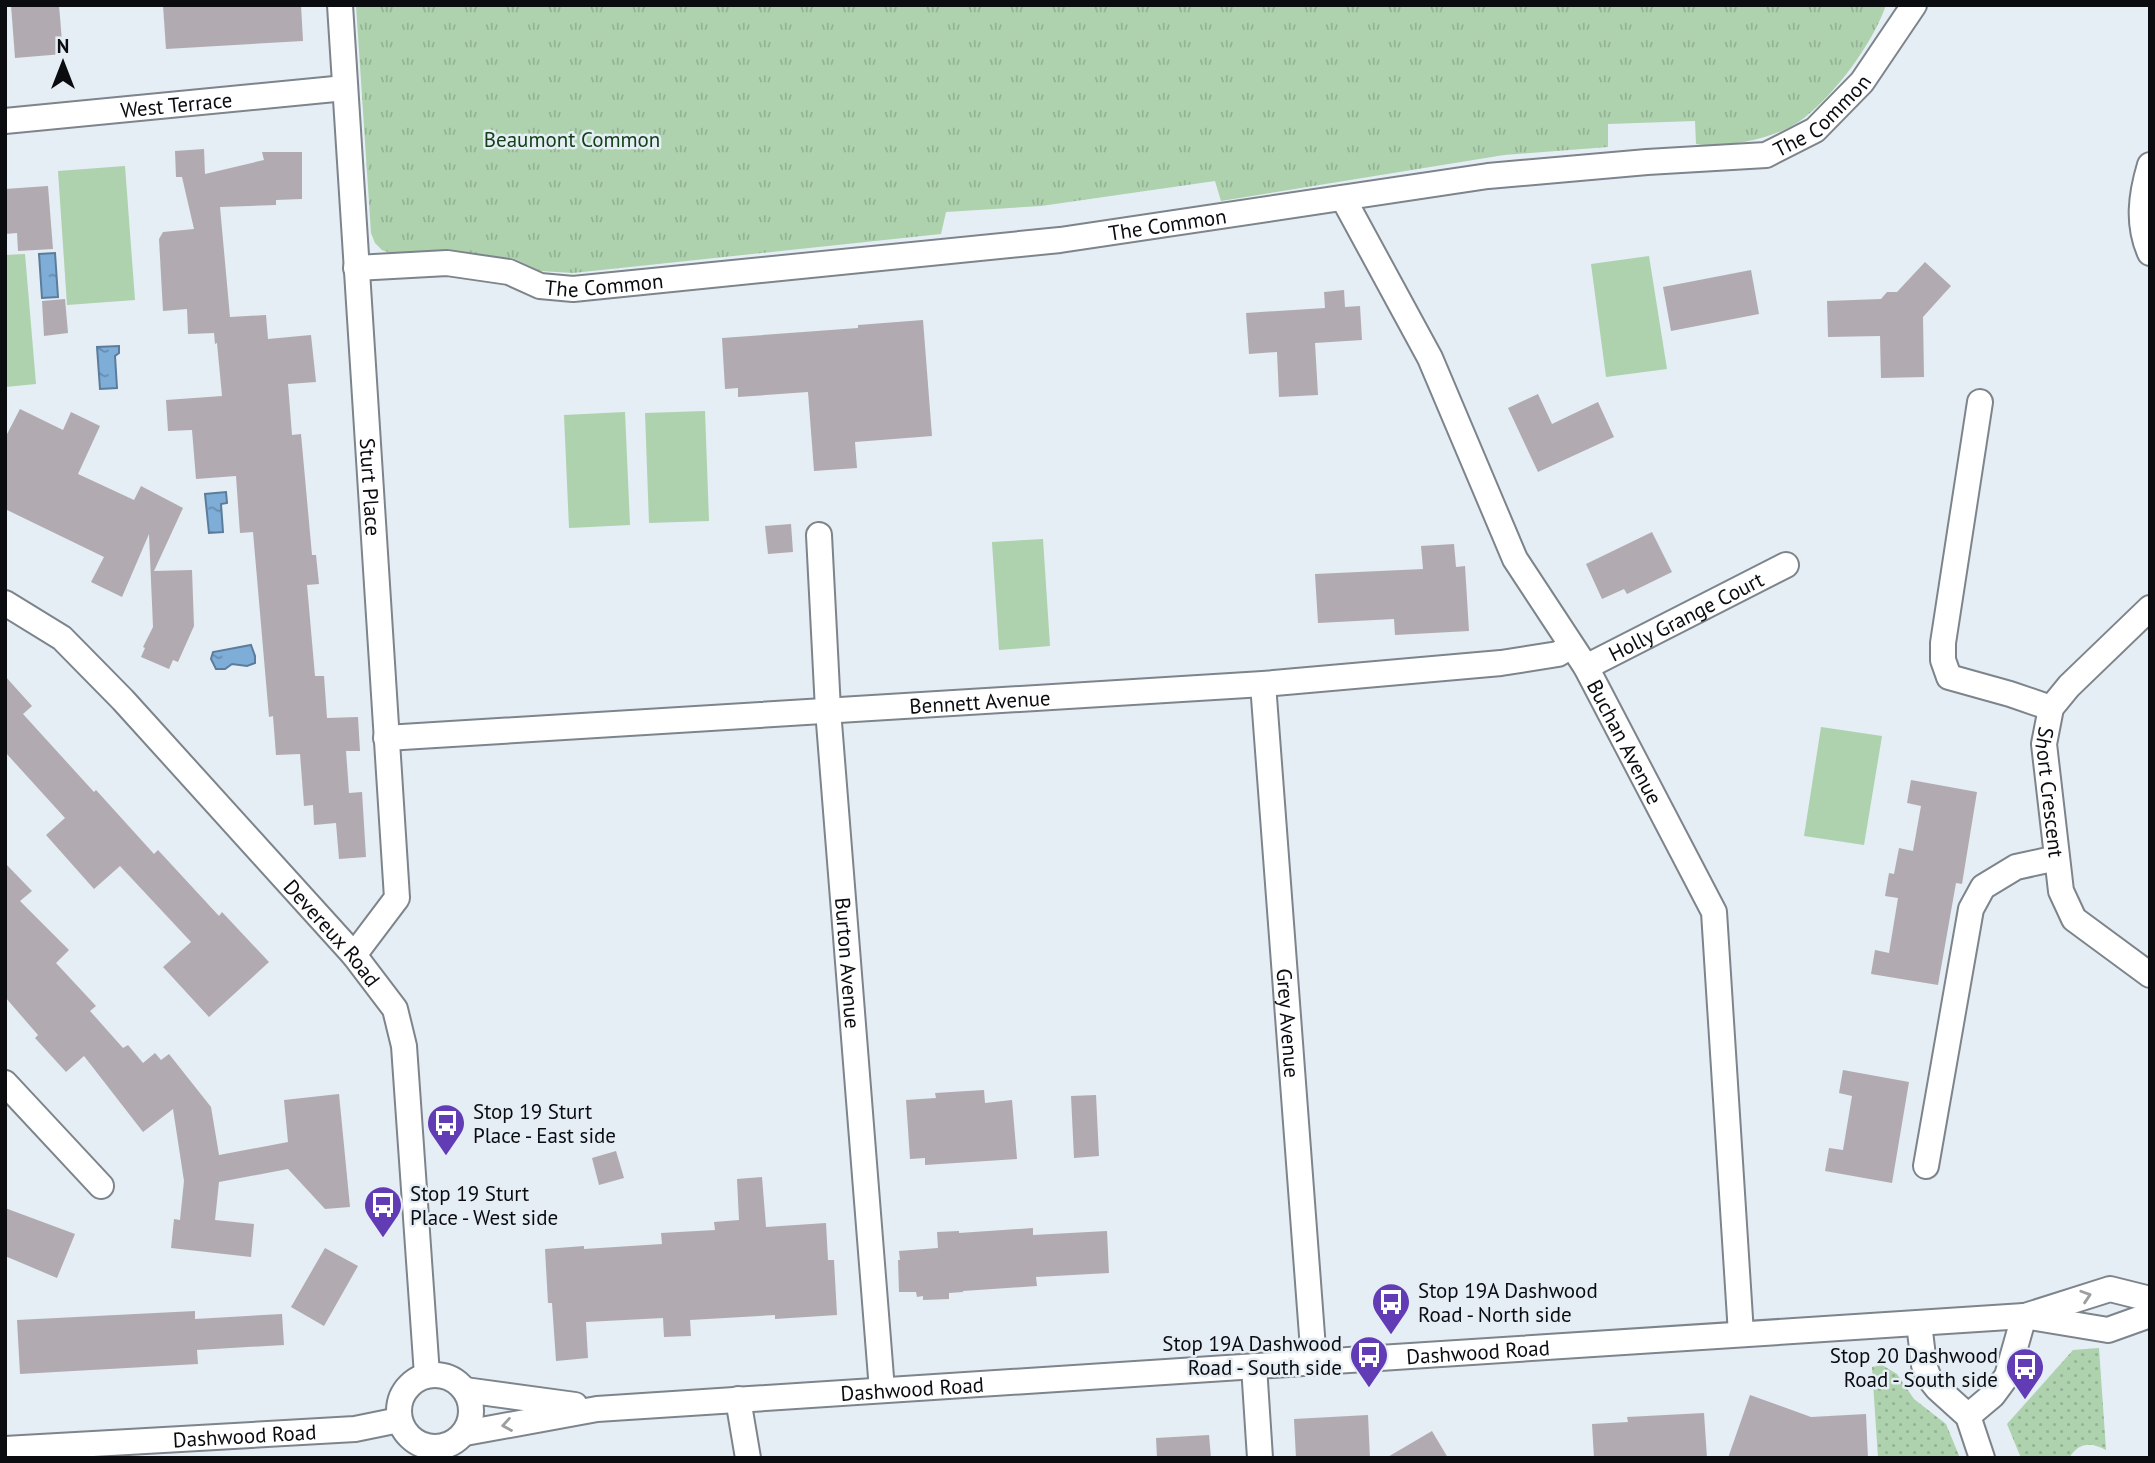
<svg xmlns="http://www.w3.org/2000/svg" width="2155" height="1463" font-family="'PT Sans',sans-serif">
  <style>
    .grass { fill: url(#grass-dots) }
    .park { fill: url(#park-tufts) }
    .garden { fill: #add2ad }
    .water { fill: url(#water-ripples); stroke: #5b7d9b; stroke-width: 2 }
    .building { fill: #b2aab1 }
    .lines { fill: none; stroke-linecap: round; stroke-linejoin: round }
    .minor-casing { stroke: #7d848b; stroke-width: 28 }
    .minor { stroke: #fff; stroke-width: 24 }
    .oneway { stroke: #9d9e9f }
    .labels { text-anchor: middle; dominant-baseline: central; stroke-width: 5; stroke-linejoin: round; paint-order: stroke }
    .street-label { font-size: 21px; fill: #0a0c0f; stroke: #e5edf5 }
    .park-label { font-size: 21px; fill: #124116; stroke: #e5edf5 }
    .poi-label { font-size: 21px; fill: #0a0c0f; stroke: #e5edf5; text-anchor: start }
  </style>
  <defs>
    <pattern id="grass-dots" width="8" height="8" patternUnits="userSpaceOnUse" patternTransform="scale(1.75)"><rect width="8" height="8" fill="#add2ad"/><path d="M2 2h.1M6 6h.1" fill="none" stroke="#94b394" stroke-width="1.8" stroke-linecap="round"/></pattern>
    <pattern id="park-tufts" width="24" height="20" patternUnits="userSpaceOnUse" patternTransform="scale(1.75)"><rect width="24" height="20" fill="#add2ad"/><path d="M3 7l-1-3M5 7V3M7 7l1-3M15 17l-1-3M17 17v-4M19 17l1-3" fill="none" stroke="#94b394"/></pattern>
    <pattern id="water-ripples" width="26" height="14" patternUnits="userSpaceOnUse" patternTransform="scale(1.75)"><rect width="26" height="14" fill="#7eadd7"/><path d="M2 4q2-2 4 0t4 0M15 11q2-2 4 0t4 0" fill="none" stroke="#658bad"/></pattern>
  </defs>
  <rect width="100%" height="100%" fill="#e5edf5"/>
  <!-- grass -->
  <g class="grass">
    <path d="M2099 1348 2106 1450C2091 1442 2079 1442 2069 1458H2021L2007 1424 2073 1350Z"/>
    <path d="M1882 1365 1897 1374 1914 1399 1946 1424 1960 1458H1878L1872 1367Z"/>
  </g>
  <!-- park -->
  <path class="park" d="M356 5H1886C1873 43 1836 93 1804 118 1779 138 1727 149 1696 144L1695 121 1608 124V147L1504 155 1221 201 1215 181 1041 206 946 212 941 234 573 273 540 271 515 259 445 252 393 254 382 250 375 243 371 233Z"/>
  <!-- garden -->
  <g class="garden">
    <path d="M125 166 135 300 67 305 58 171Z"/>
    <path d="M25 254 36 384 5 387V255Z"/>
    <path d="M1649 256 1667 369 1606 377 1591 264Z"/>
    <path d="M705 411 709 521 649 523 645 413Z"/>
    <path d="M625 412 630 525 569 528 564 415Z"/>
    <path d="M1043 539 1050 646 999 650 992 542Z"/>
    <path d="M1821 727 1882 736 1864 845 1804 836Z"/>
  </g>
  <!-- water -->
  <g class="water">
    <path d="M55 253 58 297 42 298 39 254Z"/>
    <path d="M119 346V353L115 356 117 388 100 389 97 347Z"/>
    <path d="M226 492 227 503 221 504 223 532 209 533 205 494Z"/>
    <path d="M251 645 255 656V663L247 666 232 664 225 669H216L211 659 213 652Z"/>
  </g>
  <!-- building -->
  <g class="building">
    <path d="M11 5H59L63 54 15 58Z"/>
    <path d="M163 5H301L303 41 166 49Z"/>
    <path d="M204 149 205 174 264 160 262 152H302V199L276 200V205L220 207 230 317 266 315 268 339 311 335 316 382 288 384 292 435 301 434 312 555H316L319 584 307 585 315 676H324L327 718 358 717 360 751H346L349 793 362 792 366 857 339 859 336 823 314 825 313 805 304 806 300 754 276 755 273 716 269 717 253 532 240 533 236 476 196 479 192 430 168 431 166 400 222 396 217 343 215 344 214 333 188 334 187 309 163 311 159 239 163 232 194 229 182 177H176L175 151Z"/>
    <path d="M48 186 53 249 18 251 17 233 5 234V189Z"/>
    <path d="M1925 262 1951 286 1923 317 1924 377 1881 378 1880 336 1828 337 1827 301 1881 299 1887 292H1897Z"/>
    <path d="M1751 270 1759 314 1671 331 1663 287Z"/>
    <path d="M1344 290 1345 307 1360 306 1362 340 1315 343 1318 395 1279 397 1277 352 1249 354 1246 313 1325 308 1324 292Z"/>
    <path d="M65 299 68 333 44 336 42 301Z"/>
    <path d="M923 320 932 436 855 442 857 468 814 471 808 392 738 397V388L725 389 722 338 858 328V325Z"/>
    <path d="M1538 394 1552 424 1598 402 1614 437 1538 472 1508 408Z"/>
    <path d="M20 409 63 430 71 412 100 426 78 474 134 500 141 486 183 508 154 571 192 570 194 626 178 662 173 660 169 669 141 657 145 648 143 647 153 627 149 534 122 597 91 582 104 557 5 509V438Z"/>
    <path d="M791 524 793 552 768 554 765 526Z"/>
    <path d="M1652 532 1672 572 1627 594 1624 589 1602 599 1586 564Z"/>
    <path d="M1454 544 1456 567 1465 566 1469 631 1395 635 1394 619 1318 623 1315 574 1423 569 1421 546Z"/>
    <path d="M5 676 32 706 23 714 94 792 96 790 154 854 158 850 219 916 222 912 269 962 209 1017 163 967 191 942 120 866 94 889 46 835 65 818 5 752Z"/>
    <path d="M1911 780 1977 792 1962 884 1956 883 1938 985 1871 974 1875 950 1889 953 1898 898 1885 896 1889 873 1894 874 1899 848 1913 851 1921 806 1907 803Z"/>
    <path d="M5 863 32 891 20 901 69 950 56 963 96 1006 90 1011 123 1048 128 1045 143 1063 155 1053 161 1060 169 1054 211 1107 219 1155 288 1142 284 1100 339 1094 350 1207 325 1209 288 1169 219 1182 215 1220 254 1224 251 1257 171 1248 174 1219 180 1220 184 1181 173 1109 143 1132 84 1056 66 1072 35 1038 38 1035 5 997Z"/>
    <path d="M1843 1070 1909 1082 1892 1183 1825 1171 1829 1148 1843 1150 1852 1096 1839 1093Z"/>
    <path d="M984 1090 985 1103 1012 1100 1017 1159 925 1165V1158L910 1159 906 1100 936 1098 935 1093Z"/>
    <path d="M1096 1095 1099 1156 1074 1158 1071 1096Z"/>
    <path d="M616 1151 624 1178 599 1185 592 1158Z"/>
    <path d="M762 1177 766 1227 826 1223 828 1260H834L837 1315 775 1319V1315L690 1320 691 1336 664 1337 663 1318 586 1322 588 1358 556 1361 552 1303H548L545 1249 584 1246V1249L662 1244 661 1233 715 1230 714 1222 739 1220 737 1179Z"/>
    <path d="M5 1208 75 1234 57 1278 5 1256Z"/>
    <path d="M1033 1228V1235L1107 1231 1109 1273 1036 1277 1037 1286 963 1291V1292L949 1293V1299L923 1300V1296L917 1297 916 1292H899L898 1260H900L899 1251 938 1248 937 1232 959 1231V1233Z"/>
    <path d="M325 1248 358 1266 324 1326 291 1307Z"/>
    <path d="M195 1311V1319L282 1314 284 1345 197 1350 198 1364 20 1374 17 1320Z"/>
    <path d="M1750 1395 1811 1417 1866 1414 1868 1458H1728Z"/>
    <path d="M1704 1413 1707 1458H1594L1592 1424 1628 1422 1627 1417Z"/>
    <path d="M1368 1415 1370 1458H1296L1294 1419Z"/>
    <path d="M1432 1431 1448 1458H1386Z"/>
    <path d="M1209 1435 1211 1458H1157L1156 1438Z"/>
  </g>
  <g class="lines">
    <defs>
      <g id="minor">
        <path id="s1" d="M340 5 397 898 354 955"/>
        <path id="s2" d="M5 121 345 88"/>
        <path d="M2150 165C2141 195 2137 224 2150 253"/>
        <path id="s3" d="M1343 198 1430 358 1515 559 1586 667 1714 912 1741 1334"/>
        <path id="s4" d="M356 268 447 263 509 272 540 286 573 289 1060 240 1488 176 1647 162 1766 155 1815 130 1862 82 1914 5"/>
        <path d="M1980 402 1943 643V660L1949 677 2010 694 2051 708"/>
        <path id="s5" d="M819 535 828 710 882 1390"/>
        <path id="s6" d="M5 603 62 638 123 700 354 955 395 1009 404 1046 427 1375"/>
        <path id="s7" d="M2150 608 2069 686 2051 708 2044 744 2061 891 2074 919 2150 975"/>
        <path id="s8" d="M1586 667 1786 565"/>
        <path id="s9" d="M1263 684 1314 1362"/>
        <path id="s10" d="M386 738 1263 684 1501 663 1558 654 1571 646"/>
        <path d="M5 1083 101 1186"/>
        <path d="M1926 1166 1971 909 1983 887 2016 867 2057 858"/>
        <path d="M2028 1315 2110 1289 2150 1299"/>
        <path d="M1919 1323 1924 1365 1929 1378 1937 1388 1968 1416 1982 1458"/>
        <path d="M1254 1366 1260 1458"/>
        <circle cx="435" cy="1411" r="36"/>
        <path d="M465 1390 575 1405"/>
        <path d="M738 1399 748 1458"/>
        <path d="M1968 1416 1993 1395 2007 1376 2024 1316"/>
        <path id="s11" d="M465 1433 597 1409 2024 1316 2108 1330 2150 1315"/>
        <path id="s12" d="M5 1449 355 1429 399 1420"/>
      </g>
    </defs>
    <!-- minor casing -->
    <use href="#minor" class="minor-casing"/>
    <!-- minor -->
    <use href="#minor" class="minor"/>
  </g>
  <!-- one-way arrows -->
  <defs><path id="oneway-chevron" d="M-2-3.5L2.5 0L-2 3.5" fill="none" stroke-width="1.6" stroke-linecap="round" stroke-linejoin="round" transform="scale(1.75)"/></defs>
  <g class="oneway">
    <use href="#oneway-chevron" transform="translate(2086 1296) rotate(-18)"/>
    <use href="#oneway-chevron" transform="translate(507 1425) rotate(170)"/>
  </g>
  <!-- icons -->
  <defs>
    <symbol id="bus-pin" viewBox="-11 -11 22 30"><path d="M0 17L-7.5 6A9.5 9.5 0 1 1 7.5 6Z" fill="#613cb5" stroke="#e5edf5"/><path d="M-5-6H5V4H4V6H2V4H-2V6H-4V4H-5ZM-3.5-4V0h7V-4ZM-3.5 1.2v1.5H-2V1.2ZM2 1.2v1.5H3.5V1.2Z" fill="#fff"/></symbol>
  </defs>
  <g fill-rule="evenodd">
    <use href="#bus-pin" x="424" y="1101" width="44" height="60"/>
    <use href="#bus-pin" x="361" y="1183" width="44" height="60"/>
    <use href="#bus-pin" x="1369" y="1280" width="44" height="60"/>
    <use href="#bus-pin" x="1347" y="1333" width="44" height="60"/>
    <use href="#bus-pin" x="2003" y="1345" width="44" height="60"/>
  </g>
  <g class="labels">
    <!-- street labels -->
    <g class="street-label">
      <text stroke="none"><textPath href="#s2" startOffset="172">West Terrace</textPath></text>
      <text stroke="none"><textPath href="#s4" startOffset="1491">The Common</textPath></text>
      <text stroke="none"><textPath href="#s4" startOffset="819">The Common</textPath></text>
      <text stroke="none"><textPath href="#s4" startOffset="252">The Common</textPath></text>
      <text stroke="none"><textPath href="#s1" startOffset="483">Sturt Place</textPath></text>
      <text stroke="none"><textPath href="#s8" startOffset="112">Holly Grange Court</textPath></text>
      <text stroke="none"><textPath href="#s10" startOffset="595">Bennett Avenue</textPath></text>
      <text stroke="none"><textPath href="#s3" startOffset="614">Buchan Avenue</textPath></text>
      <text stroke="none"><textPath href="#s7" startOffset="226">Short Crescent</textPath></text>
      <text stroke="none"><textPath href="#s6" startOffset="467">Devereux Road</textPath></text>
      <text stroke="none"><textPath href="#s5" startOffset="429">Burton Avenue</textPath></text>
      <text stroke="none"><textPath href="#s9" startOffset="340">Grey Avenue</textPath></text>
      <text stroke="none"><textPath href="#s11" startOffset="1017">Dashwood Road</textPath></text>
      <text stroke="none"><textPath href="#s11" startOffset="450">Dashwood Road</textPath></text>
      <text stroke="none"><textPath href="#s12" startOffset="240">Dashwood Road</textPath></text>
    </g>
    <!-- park labels -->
    <g class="park-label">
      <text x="572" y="139">Beaumont Common</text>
    </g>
    <!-- poi labels -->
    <g class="poi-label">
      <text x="473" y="1111">Stop 19 Sturt<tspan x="473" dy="24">Place - East side</tspan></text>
      <text x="410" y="1193">Stop 19 Sturt<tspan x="410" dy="24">Place - West side</tspan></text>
      <text x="1418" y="1290">Stop 19A Dashwood<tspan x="1418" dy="24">Road - North side</tspan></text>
      <text x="1342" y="1343" text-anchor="end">Stop 19A Dashwood<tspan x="1342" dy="24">Road - South side</tspan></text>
      <text x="1998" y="1355" text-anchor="end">Stop 20 Dashwood<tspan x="1998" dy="24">Road - South side</tspan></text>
    </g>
  </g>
  <!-- border -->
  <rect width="2155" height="1463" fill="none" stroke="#0a0c0f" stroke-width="14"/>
  <!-- north arrow -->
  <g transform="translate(63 63)" stroke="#e5edf5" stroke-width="5" paint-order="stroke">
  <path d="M0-5L12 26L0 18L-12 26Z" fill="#0a0c0f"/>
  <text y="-10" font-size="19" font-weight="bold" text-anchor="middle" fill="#0a0c0f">N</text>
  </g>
</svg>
